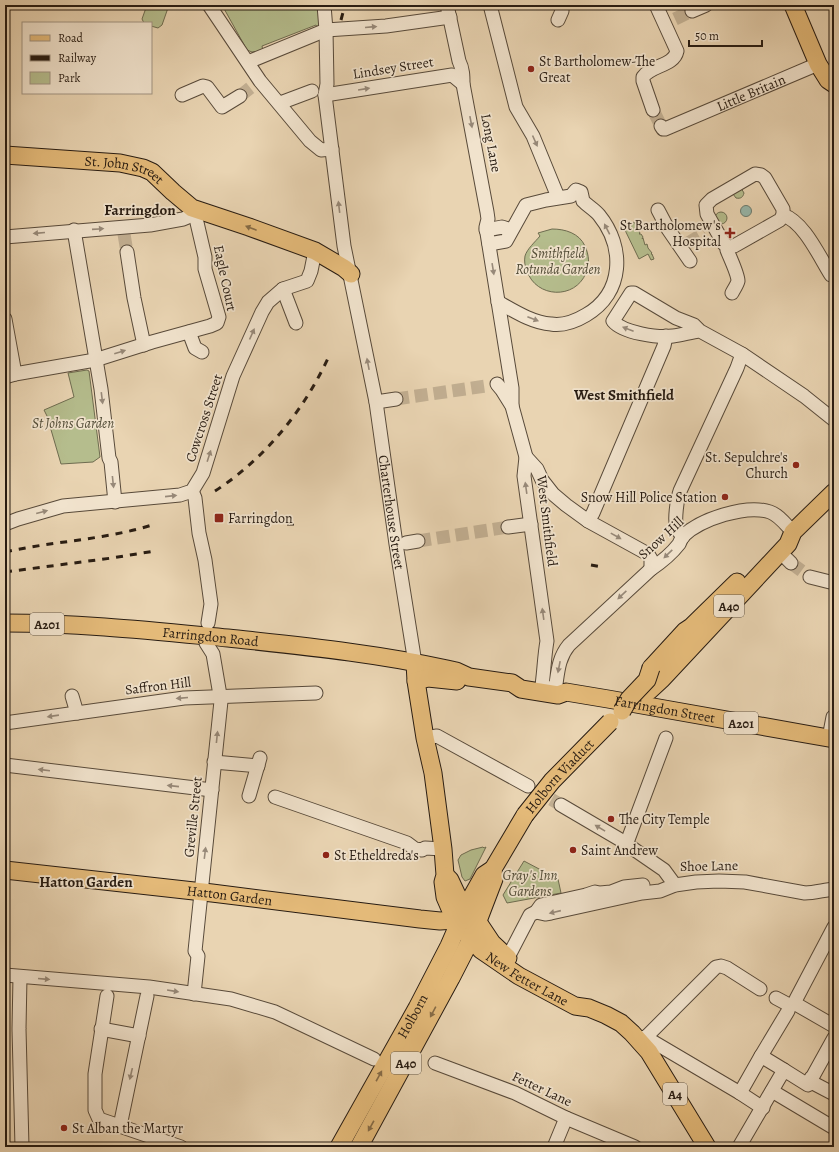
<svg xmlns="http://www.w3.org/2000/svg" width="839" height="1152" font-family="Alegreya,serif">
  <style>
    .green { fill: #b5bd8d; stroke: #6e6c50 }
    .water { fill: #97b8ac; stroke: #6b7a6e }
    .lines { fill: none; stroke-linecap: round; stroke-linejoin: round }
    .minor-tunnel { stroke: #c2af92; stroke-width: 13; stroke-dasharray: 13 6; stroke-linecap: butt }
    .minor-casing { stroke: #584a3a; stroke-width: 15 }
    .major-casing { stroke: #281c12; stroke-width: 19 }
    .minor { stroke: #f1e3cd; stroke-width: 13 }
    .major { stroke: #e4ba79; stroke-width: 17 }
    .rail { stroke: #281c12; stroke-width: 3; stroke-dasharray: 7 7; stroke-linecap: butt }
    .major-bridge-casing { stroke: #281c12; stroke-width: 19; stroke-linecap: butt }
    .major-bridge { stroke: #e4ba79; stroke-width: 17 }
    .oneway { fill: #978979 }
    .oneway2 { fill: #866b46 }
    .poi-dot { fill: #8f2418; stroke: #f1e3cd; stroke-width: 1.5 }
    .labels { text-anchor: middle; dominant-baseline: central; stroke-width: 3.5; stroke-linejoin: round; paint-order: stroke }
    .shield { fill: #f1e3cd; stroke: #64584a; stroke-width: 1 }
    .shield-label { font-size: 13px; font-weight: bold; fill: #281c12 }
    .poi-label { font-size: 14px; fill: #281c12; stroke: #f1e3cd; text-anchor: start }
    .street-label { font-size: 14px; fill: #281c12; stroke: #f1e3cd }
    .park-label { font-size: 14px; font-style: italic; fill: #524c37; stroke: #f1e3cd }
    .neighbourhood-label { font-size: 15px; font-weight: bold; fill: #281c12; stroke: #f1e3cd }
  </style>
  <rect width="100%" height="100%" fill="#e9d4b2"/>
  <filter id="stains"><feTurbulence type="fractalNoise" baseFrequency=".005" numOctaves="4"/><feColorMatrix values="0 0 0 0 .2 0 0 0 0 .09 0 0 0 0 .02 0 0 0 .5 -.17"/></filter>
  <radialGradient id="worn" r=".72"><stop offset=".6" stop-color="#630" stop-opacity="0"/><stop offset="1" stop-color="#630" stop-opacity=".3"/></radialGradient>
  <!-- green -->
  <g class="green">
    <path d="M147 5H169L162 25 158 28 151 26V23H144L142 19Z"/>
    <path d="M222 5H319L321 28 318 29 316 25 262 46 263 51 252 52 247 50Z"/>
    <path d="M741 188 744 193C743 197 741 199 736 198L733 194Z"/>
    <circle cx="721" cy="218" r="6"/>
    <path d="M634 222 640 233 639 234H641L643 237 642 239 643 238 645 245 647 244 648 248 652 253 651 254H652L654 259 651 260 648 254 639 259 624 228Z"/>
    <path d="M552 229C565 229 579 233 585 246 589 255 590 265 586 273 575 300 536 298 527 271 525 267 524 261 525 256 527 249 535 242 540 236L538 233Z"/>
    <path d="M87 370 89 371 100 457 93 462 61 464 47 416 44 410 74 397 68 373Z"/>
    <path d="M483 847 484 848 486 847 470 879 465 881 462 877 458 860 461 855 471 850Z"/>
    <path d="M524 861 558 879 561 893 507 903 503 895Z"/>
  </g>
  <!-- water -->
  <circle class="water" cx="746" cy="211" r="5.5"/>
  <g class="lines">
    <!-- minor-tunnel -->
    <g class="minor-tunnel">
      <path d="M675 19 692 11"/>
      <path d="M240 96 254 85"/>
      <path d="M653 110 661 126"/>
      <path d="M124 234 127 252"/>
      <path d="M688 243 705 233"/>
      <path d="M396 399 486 386"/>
      <path d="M418 541 508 527"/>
      <path d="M791 563 810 577"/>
      <path d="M535 790 561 805"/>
    </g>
    <defs>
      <g id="minor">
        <path d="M209 5 260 81 310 141 321 150 332 149"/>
        <path id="s1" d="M324 5 326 30 327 84 325 95 344 246 376 402 396 544 415 663"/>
        <path d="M447 5 459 61C463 69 463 76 463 84L487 212 488 219 486 227 512 388V406"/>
        <path d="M490 5 516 107 533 136 558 197"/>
        <path d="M692 11 706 5"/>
        <path d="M558 20 562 11V5"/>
        <path d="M248 62 326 30 386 26 450 17"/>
        <path d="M182 95 203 86 207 87 222 107 240 96"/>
        <path d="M325 95 452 75 463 84"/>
        <path d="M280 103 312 91"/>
        <path d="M653 110 643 81V77C651 65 674 66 677 51L656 5"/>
        <path id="s2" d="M661 126 663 129H665L818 64"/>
        <path d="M755 174 761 175 765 178 783 209V215L780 220 734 246 729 247 724 244 707 214 706 205 712 199Z"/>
        <path d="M658 210 668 229 690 261"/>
        <path d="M783 215C804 222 819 256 831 275L834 276"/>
        <path d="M74 230 101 389 109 458 111 462 115 502"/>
        <path d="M486 230 502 227 511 230"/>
        <path d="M5 237 150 225 183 219 195 214 196 210"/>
        <path d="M489 244 506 241 526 205 546 200 571 196 576 190 581 192 583 201C588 206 595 210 599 215 625 247 624 293 586 315 576 321 564 326 551 324 533 323 514 311 498 302"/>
        <path d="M729 247 727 250C730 258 738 274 738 281 737 285 734 289 732 293"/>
        <path d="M127 252 134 298 144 345"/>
        <path d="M283 289 296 323"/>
        <path d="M5 319 15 374"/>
        <path d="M700 331C691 332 682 335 673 336 658 338 623 333 613 321L631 293H634L676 318 694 325 700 331 742 354 804 396 834 420"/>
        <path d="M189 332 195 348 202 352"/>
        <path d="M5 377 15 374 95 360 152 342 210 326 217 323 219 317 205 269V257L195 214"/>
        <path d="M497 384 502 390 512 406 526 457 524 476 547 641C544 658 544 675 541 692"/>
        <path d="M376 402 396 399"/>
        <path d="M526 457 537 469 542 480 553 494 566 505 588 521 648 554 651 559V569"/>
        <path d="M192 491 195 498 199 533 205 560 211 604 208 623"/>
        <path d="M588 521 593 513 664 346 666 336"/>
        <path d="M5 524 18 519 63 506 180 495 192 491 203 473 233 376 262 312 268 302 283 289 307 281 311 271 315 251"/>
        <path d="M508 527 531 524"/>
        <path d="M683 537C681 534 679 532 677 529 674 520 677 500 680 491L737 368 742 354"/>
        <path d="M406 543 418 541"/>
        <path d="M787 559 791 563"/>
        <path d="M810 577 834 583"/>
        <path d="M546 693 556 684C558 670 559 657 569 645L651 569C660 563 672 553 679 544 680 542 681 539 683 536 701 519 746 504 770 512 779 515 786 525 793 532"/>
        <path d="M72 696 77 713"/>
        <path d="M5 723 184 698 316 693"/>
        <path d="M425 738 437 736 528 786"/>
        <path d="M829 738 833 717"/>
        <path d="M214 762 258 766"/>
        <path d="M5 765 212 790"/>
        <path d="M249 796 260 758"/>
        <path d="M275 797 407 843 415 849 422 850 425 848 443 849"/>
        <path d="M561 805 619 839 664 870 675 885"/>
        <path d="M626 845 666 738"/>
        <path d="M536 912 545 914 551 913 642 893 660 891 675 885 696 882 719 881 745 882 805 893C814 893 824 890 834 889"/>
        <path d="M504 965 530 915 536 912 541 905 586 895 595 892 600 893 611 892 624 887 643 885"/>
        <path d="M5 975 149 987 231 999 275 1012 374 1059"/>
        <path d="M20 977 19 1029 22 1147"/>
        <path d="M194 994 198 956 195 951 221 701 213 654 206 643"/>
        <path d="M107 996 95 1074V1110L99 1119 181 1147"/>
        <path d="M776 998 791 1006 794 1003"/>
        <path d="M794 1003 834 927"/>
        <path d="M794 1003 834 1026"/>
        <path d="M101 1029 139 1036"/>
        <path d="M645 1037 740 1093"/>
        <path d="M641 1042 716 967 721 966 727 968 760 989"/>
        <path d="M761 1056 788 1011"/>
        <path d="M435 1063 515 1093 566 1118 635 1147"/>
        <path d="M811 1078 813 1083 834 1094"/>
        <path d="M772 1091 834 1128"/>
        <path d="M763 1108 740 1093 761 1056 784 1070"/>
        <path d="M120 1126 147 996"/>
        <path d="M554 1147 566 1118"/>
        <path d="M739 1147 784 1070 808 1085 834 1038"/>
      </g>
      <g id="major">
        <path d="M793 5 818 64 828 80 834 84"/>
        <path id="s3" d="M5 155 120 163 143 168 152 172 173 192 192 208 249 227 315 251 344 268 351 274"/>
        <path id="s4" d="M5 623C80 623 154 631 228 638 301 646 375 653 447 669L456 671 469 677 512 683 521 689 558 695 566 692 608 699 834 739"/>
        <path id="s5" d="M415 663 416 681 425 738 433 773 443 849 445 875 443 882 445 897 455 920 481 950 519 976 575 1006 589 1008 606 1015 621 1023 632 1033 649 1052 707 1147"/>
        <path d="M651 668 685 631 691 627 737 582"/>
        <path d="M416 681 428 678 457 681"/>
        <path d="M649 691 662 679 788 544 793 532 834 492"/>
        <path id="s6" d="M5 870 212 893 420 919 440 921 455 920"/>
        <path d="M446 876 450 880 457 895 478 922 492 943 508 958"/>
        <path id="s7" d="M339 1147 417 1008 449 946 466 907 484 875 493 869 525 815"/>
        <path d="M359 1147 451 978 471 939 494 879 493 869"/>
      </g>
    </defs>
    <!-- minor casing -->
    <use href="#minor" class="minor-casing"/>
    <!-- major casing -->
    <use href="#major" class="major-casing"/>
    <!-- minor -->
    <use href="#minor" class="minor"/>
    <!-- major -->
    <use href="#major" class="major"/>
    <!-- rail -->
    <g class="rail">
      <path d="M341 20 345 5"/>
      <path d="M215 491C266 458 305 409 330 354"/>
      <path d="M287 524H298"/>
      <path d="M5 552C54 541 104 540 152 525"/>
      <path d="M591 565 603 567"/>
      <path d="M5 572 112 558 155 551"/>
    </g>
    <defs>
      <g id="major-bridge">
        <path d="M622 711 629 699 647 680 651 668"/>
        <path id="s8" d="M525 815 552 781 610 722"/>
      </g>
    </defs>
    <!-- major-bridge casing -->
    <use href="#major-bridge" class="major-bridge-casing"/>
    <!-- major-bridge -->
    <use href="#major-bridge" class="major-bridge"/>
  </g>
  <!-- one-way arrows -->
  <defs><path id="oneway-solid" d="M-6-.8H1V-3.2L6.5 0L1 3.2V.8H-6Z"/></defs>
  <g class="oneway">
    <use href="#oneway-solid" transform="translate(371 27) rotate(-5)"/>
    <use href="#oneway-solid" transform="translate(364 89) rotate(-9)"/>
    <use href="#oneway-solid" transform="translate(471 122) rotate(79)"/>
    <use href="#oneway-solid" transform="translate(535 141) rotate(66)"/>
    <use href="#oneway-solid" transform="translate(339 207) rotate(-97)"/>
    <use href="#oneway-solid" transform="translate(98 229) rotate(-4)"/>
    <use href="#oneway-solid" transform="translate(607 229) rotate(-117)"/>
    <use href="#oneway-solid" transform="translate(39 233) rotate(175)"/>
    <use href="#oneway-solid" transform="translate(493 269) rotate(81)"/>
    <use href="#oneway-solid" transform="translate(533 319) rotate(21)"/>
    <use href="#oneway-solid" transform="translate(628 329) rotate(-159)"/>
    <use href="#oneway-solid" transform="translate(252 334) rotate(-66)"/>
    <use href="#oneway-solid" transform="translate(120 352) rotate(-17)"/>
    <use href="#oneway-solid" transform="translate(368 364) rotate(-101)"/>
    <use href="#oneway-solid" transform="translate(102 398) rotate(83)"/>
    <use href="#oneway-solid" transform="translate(209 456) rotate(-72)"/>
    <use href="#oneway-solid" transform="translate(113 482) rotate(84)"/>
    <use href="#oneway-solid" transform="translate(526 488) rotate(-98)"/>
    <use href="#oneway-solid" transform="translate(171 496) rotate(-6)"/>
    <use href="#oneway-solid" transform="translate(42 512) rotate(-15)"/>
    <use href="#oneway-solid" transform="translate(616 536) rotate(29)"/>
    <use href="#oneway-solid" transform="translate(668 554) rotate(136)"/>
    <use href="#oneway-solid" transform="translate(622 595) rotate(137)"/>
    <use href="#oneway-solid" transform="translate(543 614) rotate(-98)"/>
    <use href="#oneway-solid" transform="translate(559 667) rotate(101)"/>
    <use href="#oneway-solid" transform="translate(182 698) rotate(175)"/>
    <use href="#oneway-solid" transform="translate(53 716) rotate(172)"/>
    <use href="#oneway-solid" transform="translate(217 737) rotate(-84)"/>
    <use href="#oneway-solid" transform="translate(44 770) rotate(-173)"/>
    <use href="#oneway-solid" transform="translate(173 786) rotate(-174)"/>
    <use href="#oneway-solid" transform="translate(600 828) rotate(-149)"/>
    <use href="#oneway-solid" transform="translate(205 853) rotate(-83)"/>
    <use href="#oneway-solid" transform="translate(555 912) rotate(167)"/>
    <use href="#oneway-solid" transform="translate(44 979) rotate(5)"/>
    <use href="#oneway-solid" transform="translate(173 991) rotate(9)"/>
    <use href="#oneway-solid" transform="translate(131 1074) rotate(103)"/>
  </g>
  <g class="oneway2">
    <use href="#oneway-solid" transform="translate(251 228) rotate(-159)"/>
    <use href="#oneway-solid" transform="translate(433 1012) rotate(118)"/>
    <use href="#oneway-solid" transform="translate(379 1076) rotate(-61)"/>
    <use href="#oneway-solid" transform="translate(371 1126) rotate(119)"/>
  </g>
  <!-- markers -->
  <g class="poi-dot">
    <circle cx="531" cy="69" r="4"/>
    <path d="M728 227h4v4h4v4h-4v4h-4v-4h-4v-4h4z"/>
    <circle cx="796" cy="465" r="4"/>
    <circle cx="725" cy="497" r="4"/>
    <rect x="214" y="513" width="10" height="10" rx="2"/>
    <circle cx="611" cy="819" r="4"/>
    <circle cx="573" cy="850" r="4"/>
    <circle cx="326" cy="855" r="4"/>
    <circle cx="64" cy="1128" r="4"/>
  </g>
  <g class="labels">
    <!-- shield labels -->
    <g class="shield">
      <rect x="714" y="595" width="30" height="22" rx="3"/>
      <rect x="30" y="613" width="34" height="22" rx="3"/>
      <rect x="724" y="712" width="34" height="22" rx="3"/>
      <rect x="391" y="1052" width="30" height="22" rx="3"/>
      <rect x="663" y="1083" width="24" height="22" rx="3"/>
    </g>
    <g class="shield-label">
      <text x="729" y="606">A40</text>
      <text x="47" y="624">A201</text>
      <text x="741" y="723">A201</text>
      <text x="406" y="1063">A40</text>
      <text x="675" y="1094">A4</text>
    </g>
    <!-- poi labels -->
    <g class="poi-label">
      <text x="539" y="61">St Bartholomew-The<tspan x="539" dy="16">Great</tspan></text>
      <text x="721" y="225" text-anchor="end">St Bartholomew's<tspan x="721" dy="16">Hospital</tspan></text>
      <text x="788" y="457" text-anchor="end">St. Sepulchre's<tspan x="788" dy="16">Church</tspan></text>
      <text x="717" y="497" text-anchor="end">Snow Hill Police Station</text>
      <text x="228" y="518">Farringdon</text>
      <text x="619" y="819">The City Temple</text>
      <text x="581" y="850">Saint Andrew</text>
      <text x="334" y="855">St Etheldreda's</text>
      <text x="72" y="1128">St Alban the Martyr</text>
    </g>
    <!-- street labels -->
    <g class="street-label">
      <text transform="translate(393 68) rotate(-9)">Lindsey Street</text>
      <text stroke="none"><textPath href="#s2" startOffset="99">Little Britain</textPath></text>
      <text transform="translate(491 143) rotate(79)">Long Lane</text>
      <text stroke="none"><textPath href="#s3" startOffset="121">St. John Street</textPath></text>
      <text transform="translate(225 278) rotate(78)">Eagle Court</text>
      <text transform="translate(204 418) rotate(-72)">Cowcross Street</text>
      <text stroke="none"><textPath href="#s1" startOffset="513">Charterhouse Street</textPath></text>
      <text transform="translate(547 521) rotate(83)">West Smithfield</text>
      <text transform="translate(661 538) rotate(-42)">Snow Hill</text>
      <text stroke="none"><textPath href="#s4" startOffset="206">Farringdon Road</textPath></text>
      <text transform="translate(158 686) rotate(-7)">Saffron Hill</text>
      <text stroke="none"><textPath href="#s4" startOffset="669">Farringdon Street</textPath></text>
      <text stroke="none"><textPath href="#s8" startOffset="52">Holborn Viaduct</textPath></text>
      <text transform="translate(193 817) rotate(-84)">Greville Street</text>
      <text transform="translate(709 866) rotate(-1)">Shoe Lane</text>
      <text stroke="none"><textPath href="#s6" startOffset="226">Hatton Garden</textPath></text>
      <text stroke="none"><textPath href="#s5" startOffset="356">New Fetter Lane</textPath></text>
      <text stroke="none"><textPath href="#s7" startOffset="150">Holborn</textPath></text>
      <text transform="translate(542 1089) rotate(25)">Fetter Lane</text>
    </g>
    <!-- park labels -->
    <g class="park-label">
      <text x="558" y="253">Smithfield<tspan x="558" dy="16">Rotunda Garden</tspan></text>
      <text x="73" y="423">St Johns Garden</text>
      <text x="530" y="875">Gray's Inn<tspan x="530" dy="16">Gardens</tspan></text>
    </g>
    <!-- neighbourhood labels -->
    <g class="neighbourhood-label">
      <text x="140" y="210">Farringdon</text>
      <text x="624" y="395">West Smithfield</text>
      <text x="86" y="882">Hatton Garden</text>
    </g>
  </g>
  <!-- margin -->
  <rect width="839" height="1152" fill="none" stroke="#e9d4b2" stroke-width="20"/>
  <rect x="6" y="6" width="827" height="1140" fill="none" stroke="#281c12" stroke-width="2"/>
  <rect x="10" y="10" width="819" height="1132" fill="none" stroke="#281c12"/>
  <!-- legend -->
  <rect x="22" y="22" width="130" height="72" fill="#f1e3cd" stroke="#a19382"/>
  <rect x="30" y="35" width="20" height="6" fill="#e4ba79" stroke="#a19382"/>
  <text x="58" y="42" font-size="12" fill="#281c12">Road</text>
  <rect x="30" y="55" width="20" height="6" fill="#281c12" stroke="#a19382"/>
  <text x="58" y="62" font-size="12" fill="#281c12">Railway</text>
  <rect x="30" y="72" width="20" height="12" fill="#b5bd8d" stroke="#a19382"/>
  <text x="58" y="82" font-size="12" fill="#281c12">Park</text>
  <!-- scale -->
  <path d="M689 40v6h73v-6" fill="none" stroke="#281c12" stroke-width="2"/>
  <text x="695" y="40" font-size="12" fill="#281c12" stroke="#f1e3cd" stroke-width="3" paint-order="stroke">50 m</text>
  <rect width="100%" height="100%" filter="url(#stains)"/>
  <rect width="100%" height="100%" fill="url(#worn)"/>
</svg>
